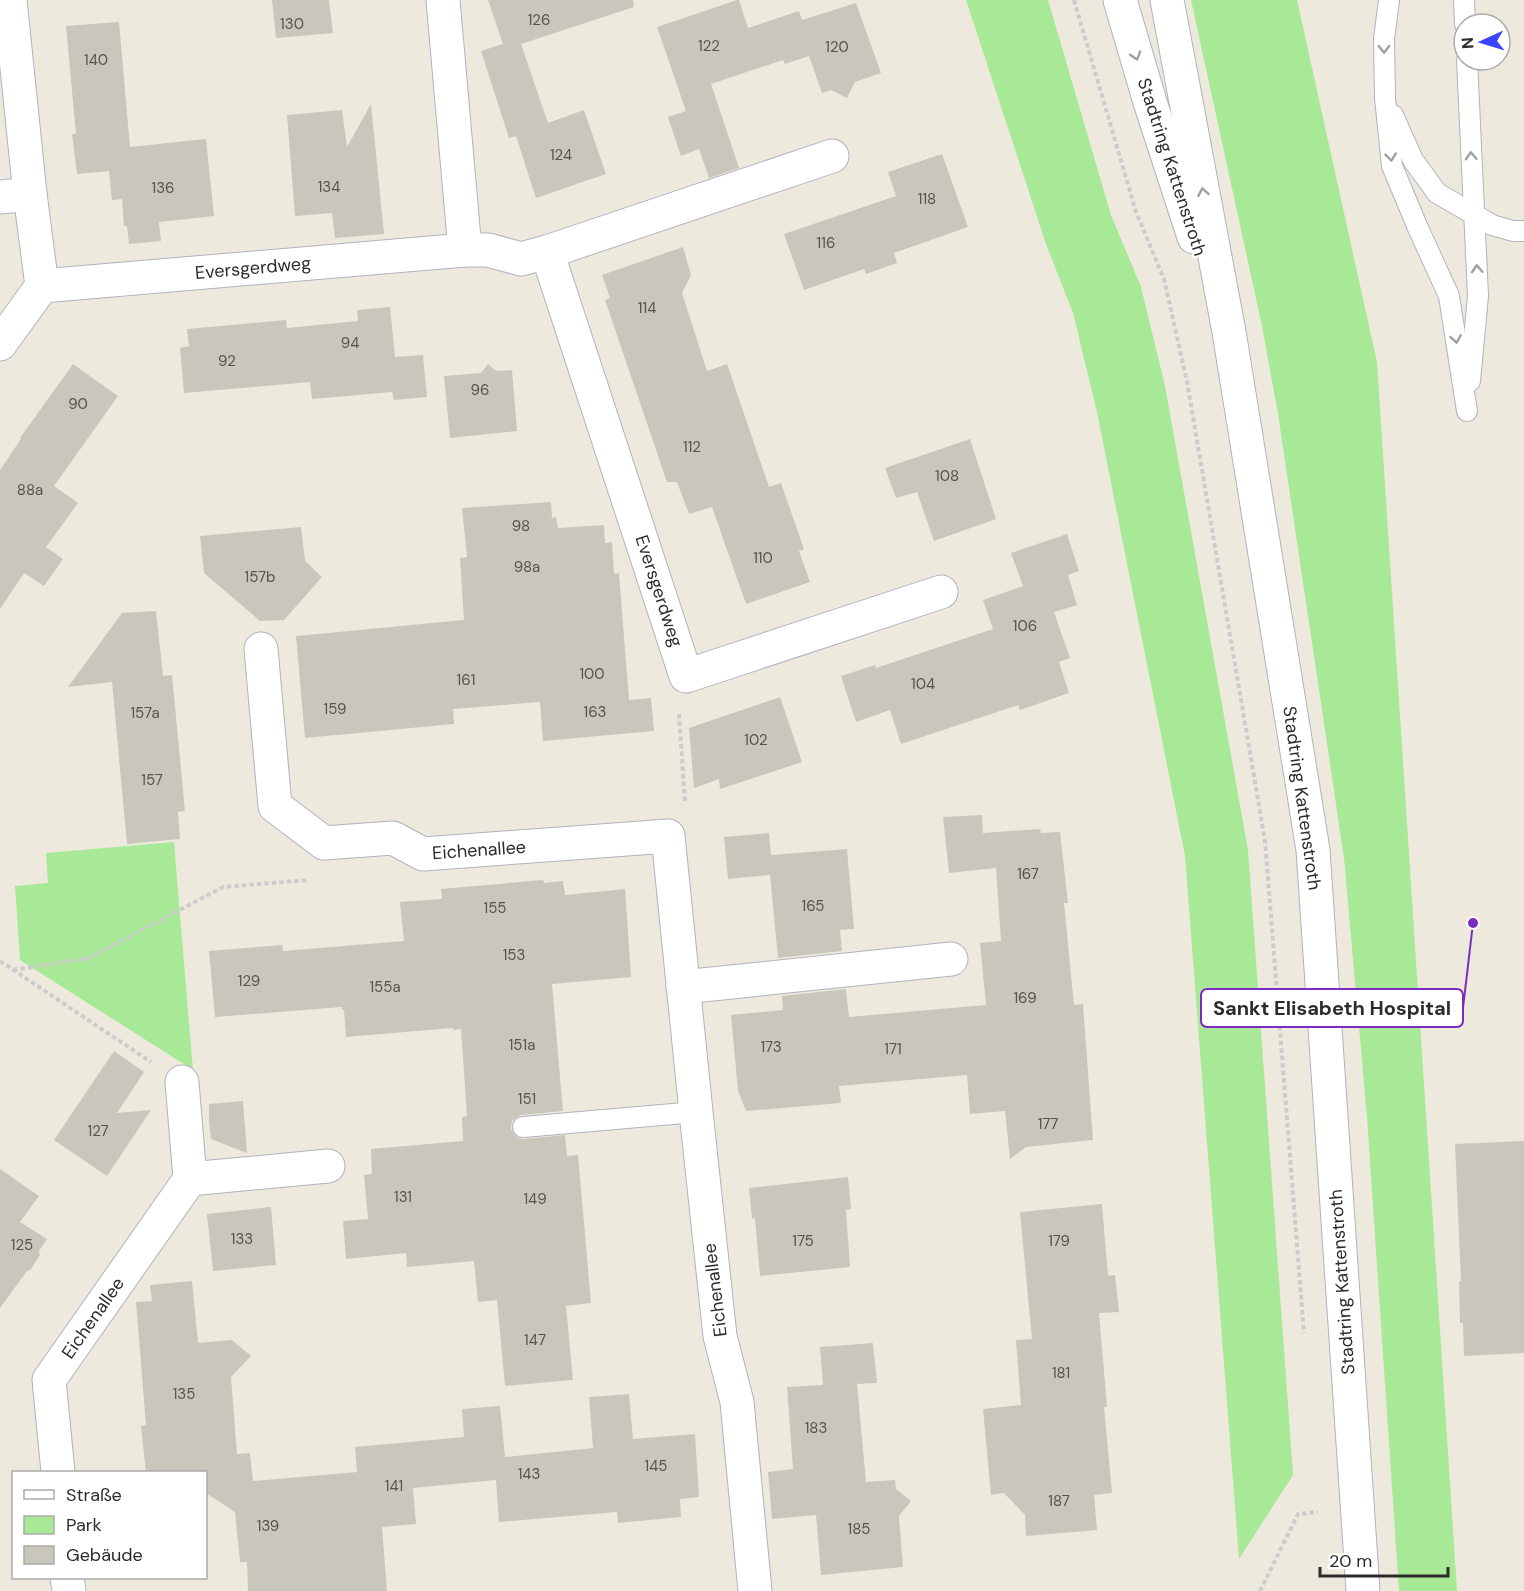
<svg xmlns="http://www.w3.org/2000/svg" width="1524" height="1591" font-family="'DM Sans',sans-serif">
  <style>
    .green { fill: #a7e996 }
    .building { fill: #c9c7bc }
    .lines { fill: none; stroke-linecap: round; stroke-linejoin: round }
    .service-casing { stroke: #b1b2c0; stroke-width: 22 }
    .minor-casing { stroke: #b1b2c0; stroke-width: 35 }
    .secondary-casing { stroke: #b1b2c0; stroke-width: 35 }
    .path { stroke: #ccc; stroke-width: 4; stroke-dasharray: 4.5 3; stroke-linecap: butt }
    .service { stroke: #fff; stroke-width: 20 }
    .minor { stroke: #fff; stroke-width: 33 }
    .secondary { stroke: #fff; stroke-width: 33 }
    .oneway { stroke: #a0a0a0 }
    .labels { text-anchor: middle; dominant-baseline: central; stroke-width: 4.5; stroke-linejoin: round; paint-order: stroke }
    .number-label { font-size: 15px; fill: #535350 }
    .street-label { font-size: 18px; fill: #2c2c2c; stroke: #fff }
    .leader { fill: none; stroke: #7b2cbf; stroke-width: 2 }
    .callout-dot { fill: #7b2cbf; stroke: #fff; stroke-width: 2 }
    .callout { fill: #fff; stroke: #7b2cbf; stroke-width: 2 }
    .callout-label { font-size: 20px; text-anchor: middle; font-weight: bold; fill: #2c2c2c }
  </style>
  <rect width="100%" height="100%" fill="#eee9dd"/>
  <!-- green -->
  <g class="green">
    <path d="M966 0H1048L1111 215 1141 287 1165 386 1248 850 1293 1475 1239 1559 1185 856 1097 412 1073 313 1046 244Z"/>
    <path d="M1191 0H1297L1377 362 1457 1591H1399L1367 1117 1344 858 1278 414 1262 326Z"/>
    <path d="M174 842 193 1070 20 960 15 886 48 883 46 853Z"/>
  </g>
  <!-- building -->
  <g class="building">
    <path d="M272 0H329L333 33 276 38Z"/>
    <path d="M488 0H633L634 7 521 44 548 123 584 110 606 174 536 198 516 136 509 138 481 51 503 44Z"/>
    <path d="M737 0H739L748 28 799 11 802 20 856 3 881 73 855 82 847 98 831 90 822 93 809 56 785 64 783 60 711 84 739 168 709 178 699 149 681 156 668 117 686 111 657 27Z"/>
    <path d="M119 22 130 147 206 139 214 216 159 222 161 241 129 244 127 226H124L122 199 112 200 109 171 77 174 72 134H76L66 26Z"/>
    <path d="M371 104 384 234 335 238 332 213 295 216 287 115 342 110 347 147Z"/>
    <path d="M942 154 968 227 894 253 897 263 866 274 864 269 804 290 784 234 896 196 888 172Z"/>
    <path d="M683 247 691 275 682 293 707 371 727 364 769 487 781 483 804 549 799 551 810 582 746 604 712 507 689 514 677 482H667L605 300 610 298 602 275Z"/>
    <path d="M390 307 395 357 423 355 427 397 394 400 392 392 312 399 310 382 184 393 180 348 189 346 187 329 286 320 287 328 358 321 357 310Z"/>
    <path d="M73 364 118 396 54 486 78 503 46 547 63 559 44 586 24 573 0 609V470L21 439 20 438Z"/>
    <path d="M488 364 496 371 512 370 517 431 450 438 444 376 481 373Z"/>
    <path d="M970 439 996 519 934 541 917 492 896 498 885 468Z"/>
    <path d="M551 502 552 518 556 517 558 528 604 525 605 543 612 542 614 574 619 573 629 700 651 698 654 731 543 741 540 702 453 709 454 724 305 738 296 636 464 620 460 558 467 557 462 508Z"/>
    <path d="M301 527 305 561 322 577 284 620 260 621 204 573 200 536Z"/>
    <path d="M1067 534 1079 571 1068 575 1077 605 1054 612 1070 658 1059 662 1069 693 1020 710 1018 705 901 744 890 710 856 722 841 676 875 665 876 668 993 629 983 600 1023 586 1011 553Z"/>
    <path d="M156 611 163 676 172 675 185 811 178 812 180 839 127 844 112 682 68 687 122 613Z"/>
    <path d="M780 697 802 762 720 789 719 779 694 788 689 728Z"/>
    <path d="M982 815 983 833 1040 829 1041 833 1060 832 1068 903H1064L1074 1005 1083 1004 1093 1140 1026 1147 1010 1159 1005 1111 970 1114 967 1075 839 1086 841 1103 746 1111 738 1091 731 1015 783 1010 782 996 846 989 849 1017 986 1005 980 943 1001 941 996 868 949 873 943 817Z"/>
    <path d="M769 833 771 855 847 849 854 929 840 930 842 951 778 958 770 875 728 879 724 837Z"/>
    <path d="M543 880 544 883 563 881 565 895 625 889 631 977 552 984 563 1111 521 1115 516 1118 512 1121 511 1129 514 1134 518 1138 523 1139 565 1135 567 1156 578 1155 591 1303 566 1306 573 1380 505 1386 497 1300 478 1302 474 1261 407 1267 406 1253 346 1259 343 1221 368 1219 364 1175 372 1174 371 1149 463 1141 462 1117 467 1116 461 1029 453 1030V1028L346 1037 344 1010H342V1007L215 1017 209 951 282 945 283 951 404 941 400 902 442 899 441 889Z"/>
    <path d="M114 1051 144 1072 117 1113 151 1110 107 1176 54 1140Z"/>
    <path d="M243 1101 247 1153 211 1139 209 1120V1104Z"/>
    <path d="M1524 1141V1353L1464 1356 1463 1323H1460L1459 1281H1461L1455 1144Z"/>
    <path d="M0 1169 39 1196 20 1222 47 1239 39 1251 40 1255 31 1269 27 1271 0 1308Z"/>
    <path d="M848 1177 851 1209 846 1210 850 1267 760 1276 755 1218 752 1219 749 1188Z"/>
    <path d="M1102 1204 1108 1276 1115 1275 1119 1312 1099 1313 1107 1407H1104L1112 1493 1094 1495 1097 1530 1026 1536 1025 1515 1004 1493 991 1495 983 1409 1021 1405 1016 1340 1032 1339 1020 1212Z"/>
    <path d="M271 1207 276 1265 213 1271 207 1214Z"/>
    <path d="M192 1281 198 1343 232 1340 251 1356 231 1377 237 1454 250 1453 253 1481 357 1472 355 1447 464 1437 462 1409 500 1406 505 1457 593 1448 589 1397 629 1394 633 1439 695 1434 699 1497 680 1499 681 1517 618 1523 617 1512 499 1522 496 1480 413 1488 416 1524 382 1527 387 1591H248L247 1562H240L235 1512 206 1493V1473H146L141 1426 146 1425 136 1302 152 1301 150 1285Z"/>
    <path d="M873 1343 877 1383 857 1384 866 1482 895 1480 896 1489 911 1501 899 1516 903 1567 821 1575 816 1515 772 1519 768 1472 793 1469 787 1387 823 1385 820 1347Z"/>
  </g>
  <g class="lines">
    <defs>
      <g id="service">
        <path d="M1389 0 1384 39 1385 98 1392 166 1418 228 1449 296 1467 411"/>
        <path d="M1464 0 1465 24"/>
        <path d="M1467 60 1478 296 1470 381"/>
        <path d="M1393 115 1413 160 1437 193 1492 225 1513 231H1524"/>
        <path d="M523 1127 696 1112"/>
      </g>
      <g id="minor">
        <path d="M443 0 465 250"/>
        <path d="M0 197 30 194"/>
        <path d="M547 252 686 676 941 592"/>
        <path d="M42 286 465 250H488L521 259 547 252 832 156"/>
        <path d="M0 344 42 286 30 194 10 0"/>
        <path d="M261 649 275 806 324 843 393 838 423 854 668 836 696 1112 720 1336 737 1402 755 1591"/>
        <path d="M683 987 951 959"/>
        <path d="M190 1179 328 1166"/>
        <path d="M58 1472 49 1380 190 1179 182 1082"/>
        <path d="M67 1578 69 1591"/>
      </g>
      <g id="secondary">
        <path d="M1120 0 1150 102 1194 237"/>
        <path d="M1167 0 1229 332 1313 850 1363 1591"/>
      </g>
    </defs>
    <!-- service casing -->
    <use href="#service" class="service-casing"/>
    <!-- minor casing -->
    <use href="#minor" class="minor-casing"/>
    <!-- secondary casing -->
    <use href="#secondary" class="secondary-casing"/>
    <!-- path -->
    <g class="path">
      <path d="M1074 0 1136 212 1164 279 1187 382 1265 841 1304 1333"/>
      <path d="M679 714 685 802"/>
      <path d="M0 961 151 1062"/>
      <path d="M13 970 89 958 223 887 308 880"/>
      <path d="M1260 1591 1298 1514 1318 1512"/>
    </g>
    <!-- service -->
    <use href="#service" class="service"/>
    <!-- minor -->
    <use href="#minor" class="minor"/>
    <!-- secondary -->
    <use href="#secondary" class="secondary"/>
  </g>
  <!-- one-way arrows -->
  <defs><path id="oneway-chevron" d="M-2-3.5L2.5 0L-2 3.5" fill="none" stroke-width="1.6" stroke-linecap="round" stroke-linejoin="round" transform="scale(1.5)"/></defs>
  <g class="oneway">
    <use href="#oneway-chevron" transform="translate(1384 49) rotate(89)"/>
    <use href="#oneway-chevron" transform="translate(1136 56) rotate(73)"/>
    <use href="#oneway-chevron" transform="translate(1471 156) rotate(-93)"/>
    <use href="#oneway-chevron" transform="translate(1391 157) rotate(84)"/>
    <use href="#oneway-chevron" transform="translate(1203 192) rotate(-100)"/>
    <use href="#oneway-chevron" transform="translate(1477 269) rotate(-93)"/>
    <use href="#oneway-chevron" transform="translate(1456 339) rotate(81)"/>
  </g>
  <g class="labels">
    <!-- number labels -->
    <g class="number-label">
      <text x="539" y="20">126</text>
      <text x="292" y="24">130</text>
      <text x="709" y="46">122</text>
      <text x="837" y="47">120</text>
      <text x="96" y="60">140</text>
      <text x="561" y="155">124</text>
      <text x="329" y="187">134</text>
      <text x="163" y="188">136</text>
      <text x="927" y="199">118</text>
      <text x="826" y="243">116</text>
      <text x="647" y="308">114</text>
      <text x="350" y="343">94</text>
      <text x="227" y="361">92</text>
      <text x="480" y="390">96</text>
      <text x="78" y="404">90</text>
      <text x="692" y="447">112</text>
      <text x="947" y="476">108</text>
      <text x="30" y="490">88a</text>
      <text x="521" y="526">98</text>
      <text x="763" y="558">110</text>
      <text x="527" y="567">98a</text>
      <text x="260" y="577">157b</text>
      <text x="1025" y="626">106</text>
      <text x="592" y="674">100</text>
      <text x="466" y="680">161</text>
      <text x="923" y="684">104</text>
      <text x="335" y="709">159</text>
      <text x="595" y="712">163</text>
      <text x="145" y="713">157a</text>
      <text x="756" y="740">102</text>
      <text x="152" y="780">157</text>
      <text x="1028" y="874">167</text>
      <text x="813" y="906">165</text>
      <text x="495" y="908">155</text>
      <text x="514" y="955">153</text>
      <text x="249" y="981">129</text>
      <text x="385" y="987">155a</text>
      <text x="1025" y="998">169</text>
      <text x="522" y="1045">151a</text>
      <text x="771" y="1047">173</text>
      <text x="893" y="1049">171</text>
      <text x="527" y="1099">151</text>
      <text x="1048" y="1124">177</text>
      <text x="98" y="1131">127</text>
      <text x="403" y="1197">131</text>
      <text x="535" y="1199">149</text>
      <text x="242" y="1239">133</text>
      <text x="803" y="1241">175</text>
      <text x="1059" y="1241">179</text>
      <text x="22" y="1245">125</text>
      <text x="535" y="1340">147</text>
      <text x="1061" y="1373">181</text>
      <text x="184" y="1394">135</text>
      <text x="816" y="1428">183</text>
      <text x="656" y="1466">145</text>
      <text x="529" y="1474">143</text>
      <text x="394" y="1486">141</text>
      <text x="1059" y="1501">187</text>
      <text x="268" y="1526">139</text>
      <text x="859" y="1529">185</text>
    </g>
    <!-- street labels -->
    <g class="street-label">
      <text transform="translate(1172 167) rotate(72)">Stadtring Kattenstroth</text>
      <text transform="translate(253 268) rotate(-5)">Eversgerdweg</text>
      <text transform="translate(659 591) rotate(72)">Eversgerdweg</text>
      <text transform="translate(1302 798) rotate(82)">Stadtring Kattenstroth</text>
      <text transform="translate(479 850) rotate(-4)">Eichenallee</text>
      <text transform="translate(1342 1282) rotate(-94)">Stadtring Kattenstroth</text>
      <text transform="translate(715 1290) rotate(-97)">Eichenallee</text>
      <text transform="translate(93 1318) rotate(-55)">Eichenallee</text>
    </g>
  </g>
  <!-- callouts -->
  <path class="leader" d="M1473 923L1463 1008"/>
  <circle class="callout-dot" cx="1473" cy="923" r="6"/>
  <rect class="callout" x="1201" y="989" width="262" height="38" rx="6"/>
  <g class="callout-label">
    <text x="1332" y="1015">Sankt Elisabeth Hospital</text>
  </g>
  <!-- legend -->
  <rect x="12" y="1471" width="195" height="108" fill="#ffffff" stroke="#ababab" stroke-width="1.5"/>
  <rect x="24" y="1490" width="30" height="9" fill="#ffffff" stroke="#ababab" stroke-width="1.5"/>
  <text x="66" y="1501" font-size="18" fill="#2c2c2c">Straße</text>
  <rect x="24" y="1516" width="30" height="18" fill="#a7e996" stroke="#ababab" stroke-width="1.5"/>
  <text x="66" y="1531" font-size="18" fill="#2c2c2c">Park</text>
  <rect x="24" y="1546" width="30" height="18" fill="#c9c7bc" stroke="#ababab" stroke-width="1.5"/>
  <text x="66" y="1561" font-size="18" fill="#2c2c2c">Gebäude</text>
  <!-- north arrow -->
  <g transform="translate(1482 42) rotate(266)"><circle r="28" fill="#ffffff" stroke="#ababab" stroke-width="1.5"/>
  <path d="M0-4.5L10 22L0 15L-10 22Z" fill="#3a44ff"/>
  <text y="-9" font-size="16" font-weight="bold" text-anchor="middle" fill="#2c2c2c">N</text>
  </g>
  <!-- scale -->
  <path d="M1320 1567v9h128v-9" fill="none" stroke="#2c2c2c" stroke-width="3"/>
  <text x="1329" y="1567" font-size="18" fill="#2c2c2c" stroke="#ffffff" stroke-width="4.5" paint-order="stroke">20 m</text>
</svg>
